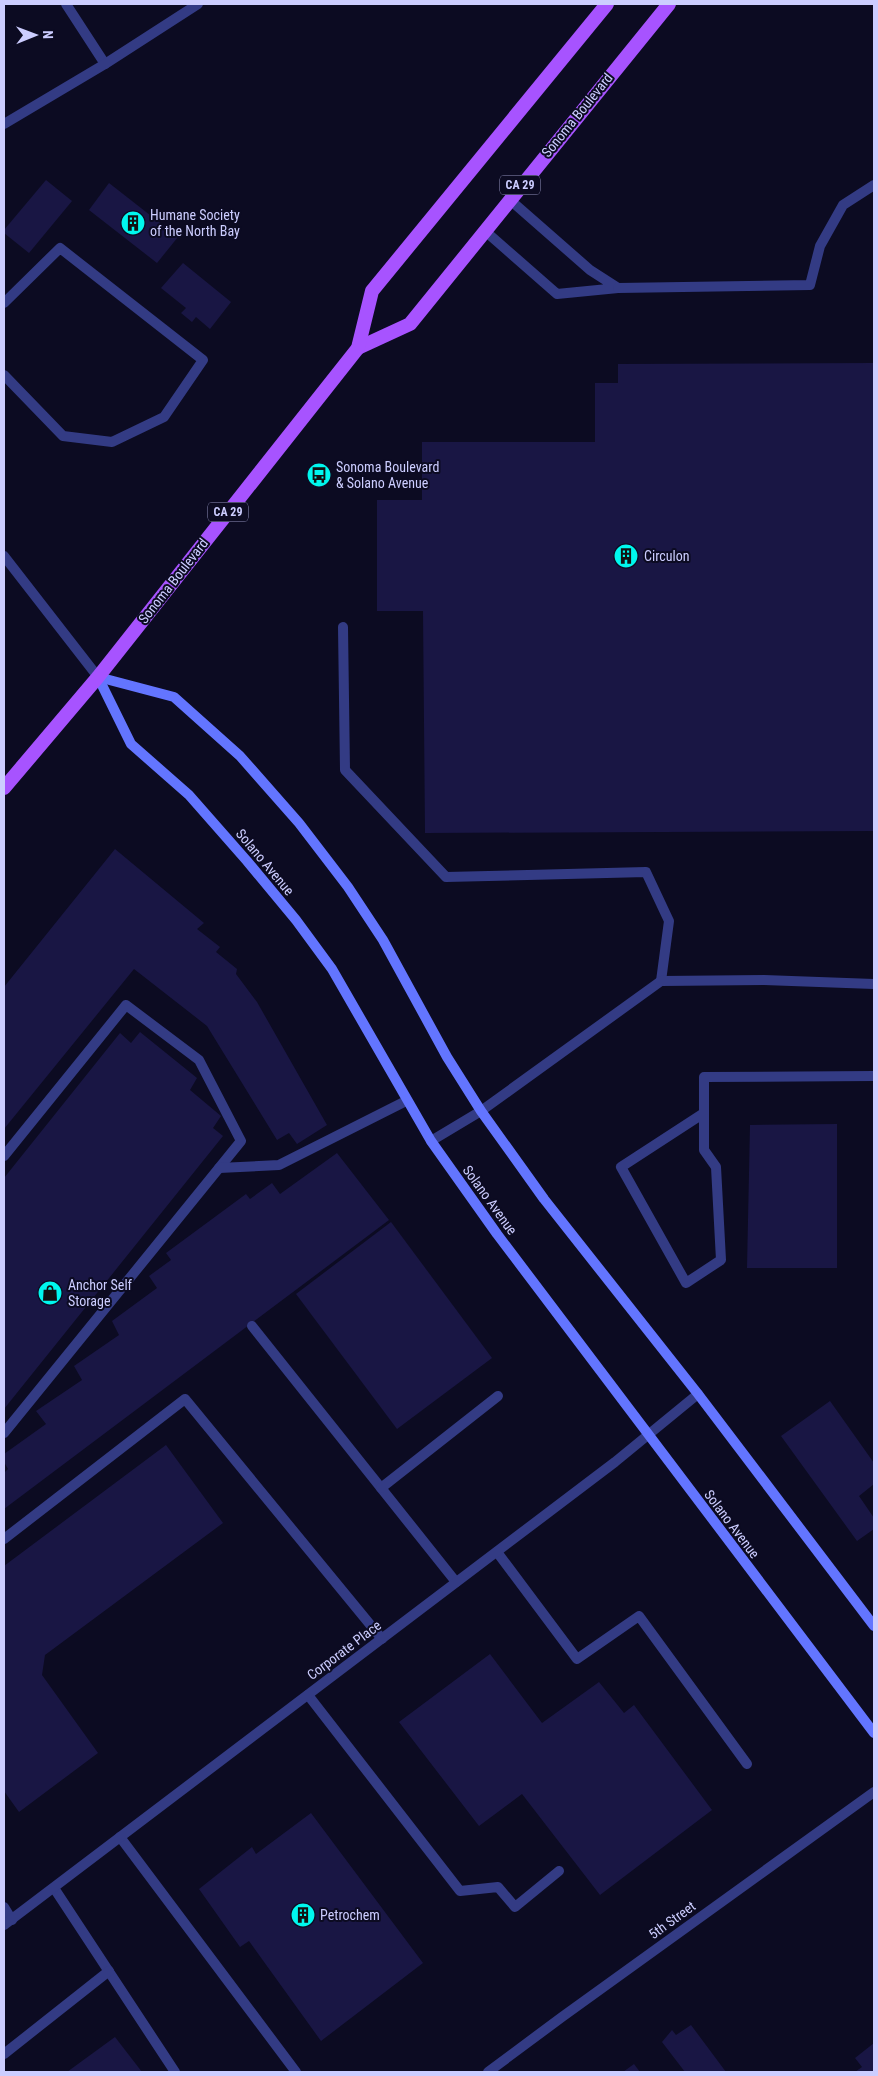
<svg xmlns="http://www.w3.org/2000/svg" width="878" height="2076" font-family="'Roboto Condensed',sans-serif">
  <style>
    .building { fill: #191644 }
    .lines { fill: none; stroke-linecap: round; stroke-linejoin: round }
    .service { stroke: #333b84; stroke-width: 10 }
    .minor { stroke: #333b84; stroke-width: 10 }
    .tertiary { stroke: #333b84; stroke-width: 10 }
    .secondary { stroke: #6375ff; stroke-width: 10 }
    .primary { stroke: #a753ff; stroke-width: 14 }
    .labels { text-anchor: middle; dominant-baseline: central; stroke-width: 4; stroke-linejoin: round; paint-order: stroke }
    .shield { fill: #0c0b22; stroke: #9293bd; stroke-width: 1 }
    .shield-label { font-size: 12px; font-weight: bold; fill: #cccdff }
    .street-label { font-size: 14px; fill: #cccdff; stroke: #0c0b22 }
    .poi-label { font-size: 14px; fill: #cccdff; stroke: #0c0b22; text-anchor: start }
  </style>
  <rect width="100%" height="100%" fill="#0c0b22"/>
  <!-- building -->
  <g class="building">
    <path d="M46 180 72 201 29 253 4 233V230Z"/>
    <path d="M109 183 178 237 157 263 89 210Z"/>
    <path d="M183 263 231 302 210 329 196 317 192 322 181 313 186 308 161 288Z"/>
    <path d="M874 363V831L425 833 423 611H377V500H422V442H595V383H618V364Z"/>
    <path d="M115 849 204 923 197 929 220 947 216 952 237 969 236 974 257 1002 327 1125 297 1144 289 1133 277 1140 207 1026 134 969 4 1129V987Z"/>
    <path d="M140 1032 197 1078 190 1090 221 1116 213 1128 223 1136 4 1409V1178L120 1033 131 1043Z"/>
    <path d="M837 1124V1268H747L750 1125Z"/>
    <path d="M337 1153 389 1220 4 1509V1473L8 1469 4 1462V1454L46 1424 36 1411 82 1380 74 1366 119 1335 112 1321 157 1288 149 1276 171 1260 166 1253 246 1194 250 1199 272 1183 280 1194Z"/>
    <path d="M391 1222 492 1358 397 1429 296 1294Z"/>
    <path d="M830 1401 874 1463V1484L859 1496 874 1518V1529L857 1541 781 1436Z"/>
    <path d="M166 1445 223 1523 45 1655 42 1675 98 1753 19 1812 4 1791V1566Z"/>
    <path d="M490 1654 542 1723 599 1682 624 1713 634 1705 712 1810 600 1895 522 1794 479 1826 399 1722Z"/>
    <path d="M311 1813 423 1963 321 2041 249 1941 240 1947 199 1889 252 1847 256 1854Z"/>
    <path d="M691 2025 726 2072H685L662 2042 672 2030 676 2035Z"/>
    <path d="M115 2037 142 2072H67Z"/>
    <path d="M874 2043V2072H855L862 2067 855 2058Z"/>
    <path d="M634 2064 640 2072H623Z"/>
  </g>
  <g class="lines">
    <!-- service -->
    <g class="service">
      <path d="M66 4 105 64"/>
      <path d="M4 124 105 64 198 4"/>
      <path d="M484 230 557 294 618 288 590 270 509 199"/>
      <path d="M618 288 810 285 820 246 843 205 874 185"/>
      <path d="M4 303 60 248 203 360 164 417 112 442 63 436 4 375"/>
      <path d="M343 627 345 770 446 877 646 872 669 921 661 981"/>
      <path d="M704 1113 621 1167 686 1283 721 1260 716 1167 704 1150V1077L874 1076"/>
      <path d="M431 1141 481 1111 661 981 764 980 874 984"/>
      <path d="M4 1156 126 1005 199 1060 241 1141 4 1433"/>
      <path d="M219 1168 279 1165 406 1101"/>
      <path d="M252 1326 456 1582"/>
      <path d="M381 1488 498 1396"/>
      <path d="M4 1539 185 1399 382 1639"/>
      <path d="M497 1552 577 1659 639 1616 747 1764"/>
      <path d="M308 1695 460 1891 498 1887 515 1907 559 1871"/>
      <path d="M120 1837 296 2072"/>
      <path d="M54 1888 175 2072"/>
      <path d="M4 1907 12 1920"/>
      <path d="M4 2054 109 1971"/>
    </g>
    <!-- minor -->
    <g class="minor">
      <path d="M4 556 98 677"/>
      <path d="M4 1925 615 1462 698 1394"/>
    </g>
    <!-- tertiary -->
    <path class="tertiary" d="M488 2072 562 2017 874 1792"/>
    <!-- secondary -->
    <g class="secondary">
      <path d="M98 677 131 744 189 795 247 861 296 920 332 969 431 1141 497 1234 874 1733"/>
      <path d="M98 677 174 697 240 756 299 823 348 887 383 940 447 1057 481 1111 544 1199 698 1394 874 1626"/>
    </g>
    <!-- primary -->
    <g class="primary">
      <path d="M358 348 410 324 669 4"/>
      <path d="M4 788 98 677 358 348 372 291 607 4"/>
    </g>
  </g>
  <!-- icons -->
  <defs>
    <symbol id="building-disc" viewBox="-11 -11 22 22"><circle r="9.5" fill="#00f7ee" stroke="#0c0b22"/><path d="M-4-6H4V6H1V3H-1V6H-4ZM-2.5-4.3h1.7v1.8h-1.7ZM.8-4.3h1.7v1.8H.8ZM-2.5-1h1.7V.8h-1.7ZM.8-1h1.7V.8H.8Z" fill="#111"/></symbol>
    <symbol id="bus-disc" viewBox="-11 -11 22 22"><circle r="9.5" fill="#00f7ee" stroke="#0c0b22"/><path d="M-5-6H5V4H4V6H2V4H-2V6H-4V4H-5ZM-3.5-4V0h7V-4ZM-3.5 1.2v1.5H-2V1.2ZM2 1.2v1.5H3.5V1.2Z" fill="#111"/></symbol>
    <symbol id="shop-disc" viewBox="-11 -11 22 22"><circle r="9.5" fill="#00f7ee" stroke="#0c0b22"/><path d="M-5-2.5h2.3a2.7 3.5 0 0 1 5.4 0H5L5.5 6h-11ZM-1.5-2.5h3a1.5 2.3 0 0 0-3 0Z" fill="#111"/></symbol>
  </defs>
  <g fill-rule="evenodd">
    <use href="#building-disc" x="119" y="209" width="28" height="28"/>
    <use href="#bus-disc" x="305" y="461" width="28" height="28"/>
    <use href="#building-disc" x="612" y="542" width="28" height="28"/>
    <use href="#shop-disc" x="36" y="1279" width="28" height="28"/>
    <use href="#building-disc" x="289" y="1901" width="28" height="28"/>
  </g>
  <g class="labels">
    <!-- shield labels -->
    <g class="shield">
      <rect x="500" y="175.5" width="40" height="19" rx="4"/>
      <rect x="208" y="502.5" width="40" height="19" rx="4"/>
    </g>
    <g class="shield-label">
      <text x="520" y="185">CA 29</text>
      <text x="228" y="512">CA 29</text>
    </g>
    <!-- street labels -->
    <g class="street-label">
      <text transform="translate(577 115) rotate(-51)">Sonoma Boulevard</text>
      <text transform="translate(173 581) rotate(-52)">Sonoma Boulevard</text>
      <text transform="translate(265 862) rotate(50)">Solano Avenue</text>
      <text transform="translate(490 1200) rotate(54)">Solano Avenue</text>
      <text transform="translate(732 1524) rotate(53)">Solano Avenue</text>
      <text transform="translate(344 1650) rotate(-37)">Corporate Place</text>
      <text transform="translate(672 1920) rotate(-36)">5th Street</text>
    </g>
    <!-- poi labels -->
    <g class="poi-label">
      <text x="150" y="215">Humane Society<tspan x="150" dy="16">of the North Bay</tspan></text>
      <text x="336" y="467">Sonoma Boulevard<tspan x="336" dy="16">&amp; Solano Avenue</tspan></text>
      <text x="644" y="556">Circulon</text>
      <text x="68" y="1285">Anchor Self<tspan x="68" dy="16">Storage</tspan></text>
      <text x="320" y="1915">Petrochem</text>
    </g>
  </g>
  <!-- border -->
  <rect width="878" height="2076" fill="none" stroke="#cccdff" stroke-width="10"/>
  <!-- north arrow -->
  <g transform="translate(35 35) rotate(89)" stroke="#0c0b22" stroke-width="4" paint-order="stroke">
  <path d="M0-4L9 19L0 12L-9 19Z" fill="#cccdff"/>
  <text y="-8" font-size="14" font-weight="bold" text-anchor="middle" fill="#cccdff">N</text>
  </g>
</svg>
